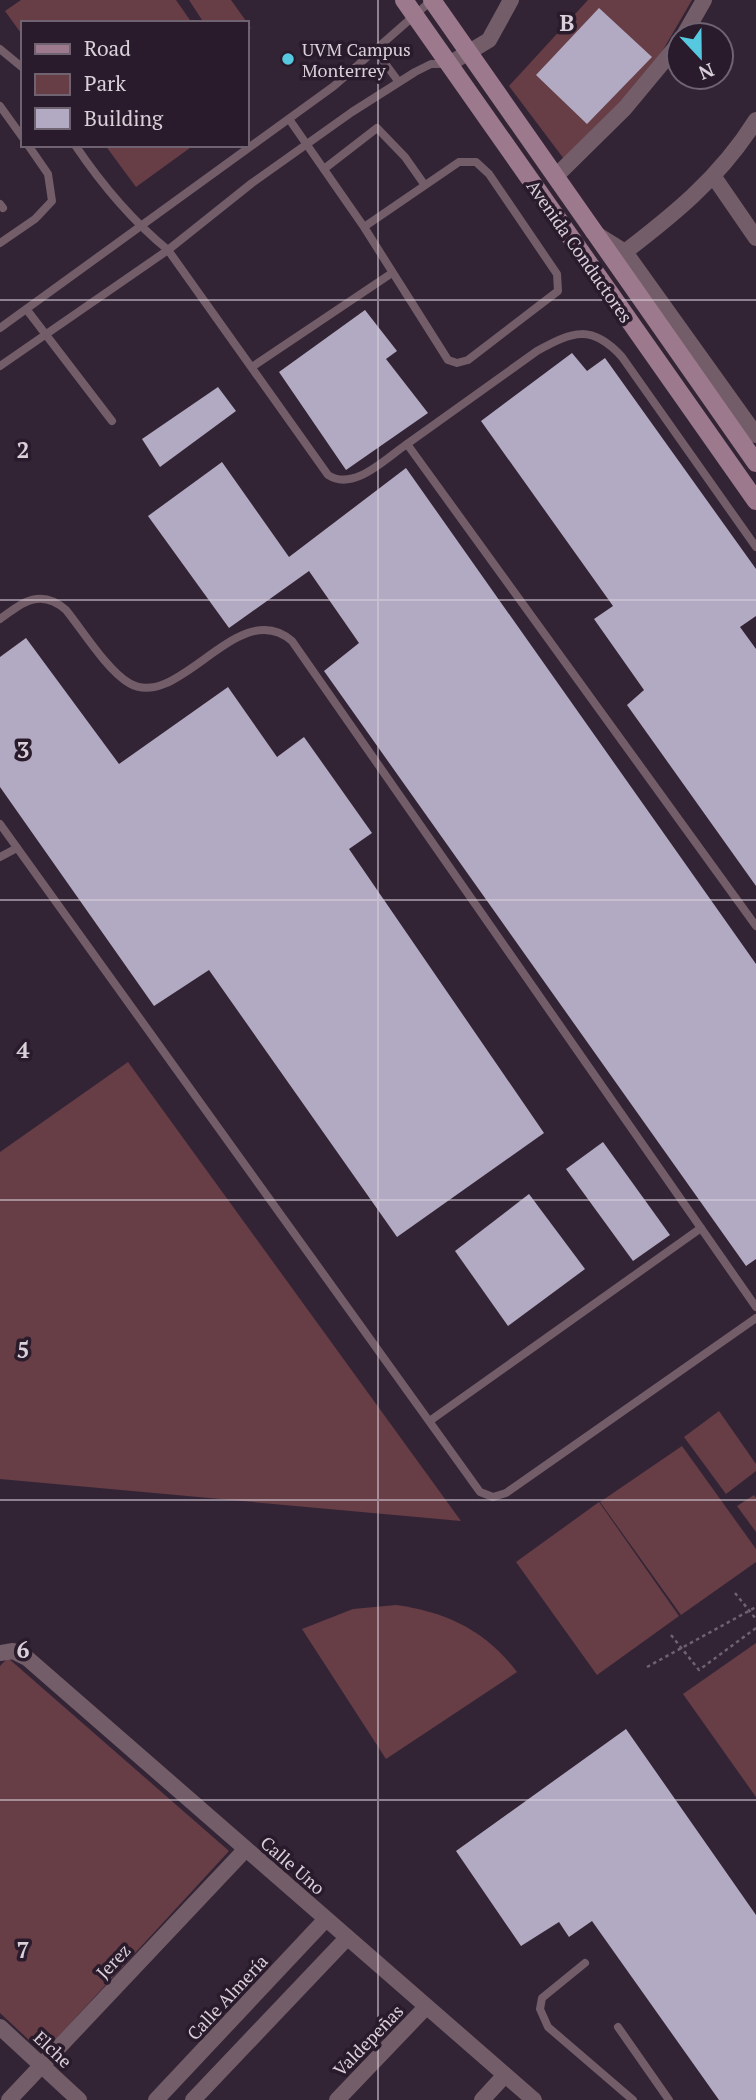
<svg xmlns="http://www.w3.org/2000/svg" width="756" height="2100" font-family="'PT Serif',serif">
  <style>
    .green { fill: #673d46 }
    .building { fill: #b2aac2 }
    .lines { fill: none; stroke-linecap: round; stroke-linejoin: round }
    .path { stroke: #6e6270; stroke-width: 2.5; stroke-dasharray: 3.5 3.5; stroke-linecap: butt }
    .service { stroke: #735d69; stroke-width: 8 }
    .minor { stroke: #735d69; stroke-width: 16 }
    .secondary { stroke: #9d798d; stroke-width: 18 }
    .grid { fill: none; stroke: #d9d0da; stroke-width: 2; stroke-opacity: 0.55 }
    .poi-dot { fill: #56c9e1; stroke: #291b2b; stroke-width: 2.5 }
    .labels { text-anchor: middle; dominant-baseline: central; stroke-width: 7; stroke-linejoin: round; paint-order: stroke }
    .poi-label { font-size: 18px; fill: #d9d0da; stroke: #291b2b; text-anchor: start }
    .street-label { font-size: 18px; fill: #d9d0da; stroke: #291b2b }
    .grid-label { font-size: 23px; text-anchor: middle; font-weight: bold; fill: #d9d0da; stroke: #291b2b; stroke-width: 7; stroke-linejoin: round; paint-order: stroke }
  </style>
  <rect width="100%" height="100%" fill="#332435"/>
  <!-- green -->
  <g class="green">
    <path d="M21 0H176L192 23H23V36L5 11Z"/>
    <path d="M189 0H231L251 28 247 30V23H204Z"/>
    <path d="M588 0H692L646 79 564 159 509 86Z"/>
    <path d="M105 145H194L136 187Z"/>
    <path d="M128 1062 461 1521 0 1479V1152Z"/>
    <path d="M719 1411 756 1464V1471L726 1494 684 1437Z"/>
    <path d="M682 1446 756 1549V1562L681 1615 600 1502Z"/>
    <path d="M754 1495 756 1498V1532L737 1506Z"/>
    <path d="M599 1502 679 1616 597 1675 516 1562Z"/>
    <path d="M396 1605C447 1612 486 1631 517 1672L386 1759 302 1629 353 1609Z"/>
    <path d="M756 1643V1797L683 1694Z"/>
    <path d="M8 1658 229 1851 43 2053 0 2013V1666Z"/>
  </g>
  <!-- building -->
  <g class="building">
    <path d="M599 8 652 57 587 124 536 75Z"/>
    <path d="M365 310 397 351 386 359 428 413 346 470 279 372Z"/>
    <path d="M572 353 587 371 605 358 756 569V616L740 627 756 649V886L627 705 644 690 594 619 613 606 481 421Z"/>
    <path d="M218 387 236 411 160 467 142 439Z"/>
    <path d="M222 462 289 557 406 468 756 964V1259L746 1266 324 671 359 643 309 571 229 628 148 516Z"/>
    <path d="M26 638 119 764 228 687 277 757 304 737 372 833 349 849 544 1133 397 1237 209 970 154 1006 0 787V657Z"/>
    <path d="M603 1142 670 1235 633 1261 566 1169Z"/>
    <path d="M529 1194 585 1269 508 1326 455 1251Z"/>
    <path d="M626 1729 756 1915V2100H719L592 1921 569 1937 559 1922 521 1946 456 1851Z"/>
  </g>
  <g class="lines">
    <!-- path -->
    <g class="path">
      <path d="M735 1593 756 1619"/>
      <path d="M671 1635 699 1670 756 1628"/>
      <path d="M647 1667 756 1607"/>
    </g>
    <!-- service -->
    <g class="service">
      <path d="M0 49 23 68"/>
      <path d="M376 51 398 81"/>
      <path d="M0 106 23 138"/>
      <path d="M289 119 364 227 448 360 457 363 468 360 558 291 557 274 489 174 476 162H459L364 227"/>
      <path d="M75 145C102 185 130 219 168 250L328 475C354 492 386 458 407 444L756 926"/>
      <path d="M324 169 377 128 405 157 424 184"/>
      <path d="M0 204 3 208"/>
      <path d="M0 243 35 219 52 201 48 174 28 145"/>
      <path d="M27 310 112 421"/>
      <path d="M0 328 334 86 432 0"/>
      <path d="M0 366 168 250 252 183 352 112 415 72 431 64H447"/>
      <path d="M252 367 392 273"/>
      <path d="M407 444 537 351C573 331 592 324 622 357L756 547"/>
      <path d="M0 619C23 602 41 588 66 610 83 631 107 670 129 683 178 713 239 594 292 641L756 1307"/>
      <path d="M0 824 480 1492 493 1497 506 1493 756 1318"/>
      <path d="M0 857 17 848"/>
      <path d="M431 1420 701 1228"/>
      <path d="M585 1963 542 1998 540 2009 548 2027 633 2100"/>
      <path d="M618 2027 669 2100"/>
    </g>
    <!-- minor -->
    <g class="minor">
      <path d="M684 35 704 0"/>
      <path d="M449 64 489 40 511 0"/>
      <path d="M555 177 625 108 679 43"/>
      <path d="M714 177 756 238"/>
      <path d="M593 232 625 252 756 435"/>
      <path d="M617 258C671 217 720 178 756 120"/>
      <path d="M0 1653 13 1651 27 1658 534 2100"/>
      <path d="M0 2027 79 2100"/>
      <path d="M9 2100 245 1850"/>
      <path d="M156 2100 326 1919"/>
      <path d="M193 2100 347 1938"/>
      <path d="M337 2100 426 2007"/>
      <path d="M482 2100 505 2075"/>
    </g>
    <!-- secondary -->
    <g class="secondary">
      <path d="M404 0 756 501"/>
      <path d="M432 0 756 463"/>
    </g>
  </g>
  <!-- grid -->
  <path class="grid" d="M378 0V2100M0 300H756M0 600H756M0 900H756M0 1200H756M0 1500H756M0 1800H756"/>
  <!-- markers -->
  <circle class="poi-dot" cx="288" cy="59" r="7"/>
  <g class="labels">
    <!-- poi labels -->
    <g class="poi-label">
      <text x="302" y="49">UVM Campus<tspan x="302" dy="21">Monterrey</tspan></text>
    </g>
    <!-- street labels -->
    <g class="street-label">
      <text transform="translate(580 251) rotate(55)">Avenida Conductores</text>
      <text transform="translate(293 1865) rotate(41)">Calle Uno</text>
      <text transform="translate(113 1961) rotate(-47)">Jerez</text>
      <text transform="translate(227 1997) rotate(-47)">Calle Almería</text>
      <text transform="translate(368 2040) rotate(-46)">Valdepeñas</text>
      <text transform="translate(53 2049) rotate(43)">Elche</text>
    </g>
  </g>
  <g class="grid-label">
    <text x="567" y="31">B</text>
    <text x="23" y="458">2</text>
    <text x="23" y="758">3</text>
    <text x="23" y="1058">4</text>
    <text x="23" y="1358">5</text>
    <text x="23" y="1658">6</text>
    <text x="23" y="1958">7</text>
  </g>
  <!-- legend -->
  <rect x="21" y="21" width="228" height="126" fill="#291b2b" stroke="#6f6371" stroke-width="2"/>
  <rect x="35" y="44" width="35" height="10" fill="#9d798d" stroke="#6f6371" stroke-width="2"/>
  <text x="84" y="56" font-size="21" fill="#d9d0da">Road</text>
  <rect x="35" y="74" width="35" height="21" fill="#673d46" stroke="#6f6371" stroke-width="2"/>
  <text x="84" y="91" font-size="21" fill="#d9d0da">Park</text>
  <rect x="35" y="108" width="35" height="21" fill="#b2aac2" stroke="#6f6371" stroke-width="2"/>
  <text x="84" y="126" font-size="21" fill="#d9d0da">Building</text>
  <!-- north arrow -->
  <g transform="translate(700 56) rotate(158)"><circle r="33" fill="#291b2b" stroke="#6f6371" stroke-width="2"/>
  <path d="M0-5L12 26L0 18L-12 26Z" fill="#56c9e1"/>
  <text y="-10" font-size="19" font-weight="bold" text-anchor="middle" fill="#d9d0da">N</text>
  </g>
</svg>
